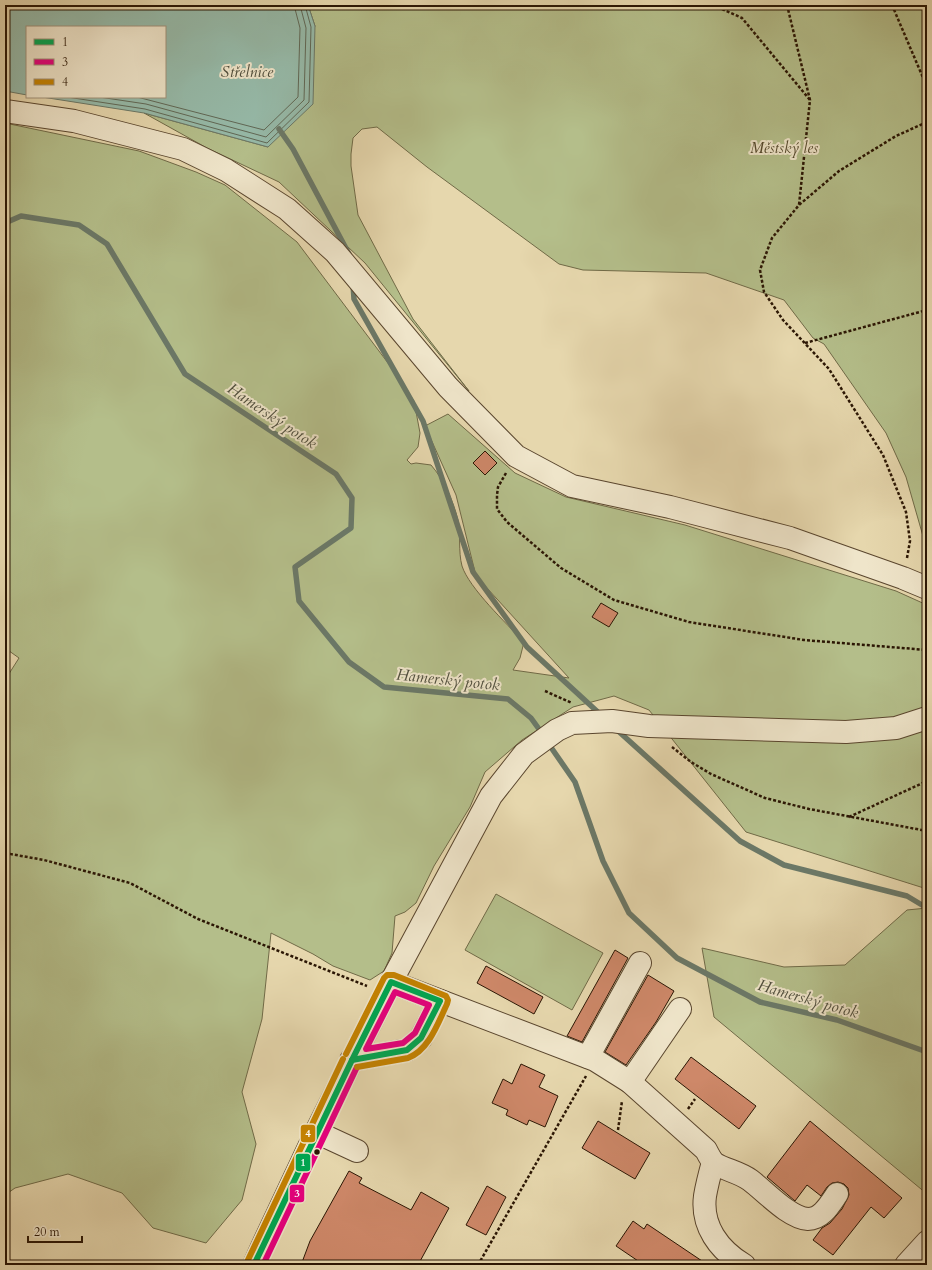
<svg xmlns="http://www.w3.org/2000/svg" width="932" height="1270" font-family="Cardo,serif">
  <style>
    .green { fill: #b4be8a; stroke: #706a47 }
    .water { fill: #96baa9; stroke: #6b7867 }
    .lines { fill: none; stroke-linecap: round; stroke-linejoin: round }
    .shore { stroke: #606856; stroke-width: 1 }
    .stream { stroke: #6b7867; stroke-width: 5.5 }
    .building { fill: #ce8869; stroke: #2b1604 }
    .minor-casing { stroke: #5a462e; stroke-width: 24 }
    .path { stroke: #2b1604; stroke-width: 2.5; stroke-dasharray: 3 2; stroke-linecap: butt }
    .minor { stroke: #efe5ca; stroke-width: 22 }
    .bus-1-casing { stroke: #efe5ca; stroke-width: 9 }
    .bus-2-casing { stroke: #efe5ca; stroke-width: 9 }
    .bus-3-casing { stroke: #efe5ca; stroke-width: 9 }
    .bus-1 { stroke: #00a651; stroke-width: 6 }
    .bus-2 { stroke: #e5007d; stroke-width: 6 }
    .bus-3 { stroke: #c48201; stroke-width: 6 }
    .bus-dot { fill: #2b1604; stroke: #efe5ca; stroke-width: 1.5 }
    .labels { text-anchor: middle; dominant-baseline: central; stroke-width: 4; stroke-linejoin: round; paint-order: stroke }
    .park-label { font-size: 15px; font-style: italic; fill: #54482c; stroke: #efe5ca }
    .water-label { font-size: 16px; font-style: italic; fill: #504f3e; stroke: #efe5ca }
    .line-badge { stroke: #efe5ca; stroke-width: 1.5 }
    .badge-label { font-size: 11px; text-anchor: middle; font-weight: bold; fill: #fff }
  </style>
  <rect width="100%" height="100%" fill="#e6d7ad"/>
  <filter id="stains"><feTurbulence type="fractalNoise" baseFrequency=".005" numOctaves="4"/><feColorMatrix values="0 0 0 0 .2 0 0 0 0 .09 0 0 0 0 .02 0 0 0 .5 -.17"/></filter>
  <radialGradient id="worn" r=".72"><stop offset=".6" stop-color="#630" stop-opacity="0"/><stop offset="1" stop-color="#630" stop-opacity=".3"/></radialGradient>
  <!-- green -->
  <g class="green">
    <path d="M308 5H925L927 10V550L906 477 886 433 824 344 813 338 784 300 706 273 583 270 559 264 427 167 377 127 362 129 353 138 351 154V166L358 215 413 319 469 391 365 263 279 182 207 148 144 113 268 147 315 26Z"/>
    <path d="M5 123 139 151 196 172 225 185 297 242 394 371 414 401 420 433 418 447 407 460 411 464 416 463 431 465C444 480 453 500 458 520 461 535 458 551 462 566 469 588 507 624 524 642L520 658 513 670 569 678 476 576 456 495 425 426 448 414 515 473 566 497 685 525 896 591 927 605V889L746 832 649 710 614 696 573 707 522 740 485 772 470 807 434 866 416 903 405 912 395 916 392 953 384 971 370 980 333 966 313 954 271 933 262 1019 242 1092 256 1144 242 1200 206 1243 153 1228 122 1193 68 1174 15 1188 5 1195V680L19 658 5 648Z"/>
    <path d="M496 894 603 953 572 1010 465 950Z"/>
    <path d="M927 908V1194L714 1017 702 948 784 967 845 965 907 910Z"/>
  </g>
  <!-- water -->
  <path class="water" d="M5 5H308L315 26 313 104 268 147 144 113 42 97H165V27H27V95L5 91Z"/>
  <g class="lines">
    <!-- shore -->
    <g class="shore">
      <path d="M67 97 145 109 267 143 309 102 311 27 305 5"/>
      <path d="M99 97 146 104 266 137 304 100 306 28 300 5"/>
      <path d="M137 97 264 130 298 97 300 28 294 5"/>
    </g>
    <!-- stream -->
    <g class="stream">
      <path d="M279 129 293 149 349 254"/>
      <path d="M5 223 21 216 79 225 107 244 185 374 336 474 352 498 351 528 295 567 299 601 349 662 384 687 508 699 531 718 544 736"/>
      <path d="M353 284 354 299 423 421 473 572 527 647 601 715"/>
      <path d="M616 729 740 841 784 865 907 896 927 908"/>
      <path d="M548 743 575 782 603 861 629 913 677 958 760 1002 837 1020 927 1052"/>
    </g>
  </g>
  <!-- building -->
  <g class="building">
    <path d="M485 451 497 463 485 475 473 463Z"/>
    <path d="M601 603 618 613 609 627 592 617Z"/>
    <path d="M615 950 628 958 582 1042 567 1036Z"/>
    <path d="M486 966 543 997 534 1014 477 983Z"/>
    <path d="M648 975 674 991 656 1022 626 1065 605 1052Z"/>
    <path d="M691 1057 756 1106 739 1129 675 1079Z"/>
    <path d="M521 1064 545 1075 539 1087 558 1096 545 1127 529 1120 527 1125 506 1115 508 1110 492 1103 503 1079 512 1084Z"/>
    <path d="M598 1121 650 1153 635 1179 582 1148Z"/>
    <path d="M810 1121 902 1198 884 1218 871 1207 833 1255 813 1240 822 1228 830 1223 842 1209 849 1195 848 1188 844 1184 838 1182 832 1183 827 1187 821 1196 807 1185 795 1201 767 1177Z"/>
    <path d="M349 1171 362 1178 359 1183 411 1210 421 1192 449 1208 418 1265H301L310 1241Z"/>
    <path d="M487 1186 506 1197 486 1235 466 1225Z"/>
    <path d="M633 1221 644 1229 647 1224 708 1265H644L616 1246Z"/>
  </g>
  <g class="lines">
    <defs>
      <g id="minor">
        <path d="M5 111 74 121 183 149 226 170 287 209 335 252 448 387 516 456 572 486 670 507 790 538 903 578 927 588"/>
        <path d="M391 982 595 1060 630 1082 706 1150C708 1154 711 1160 714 1163 725 1170 739 1172 750 1180 765 1191 789 1218 808 1219 822 1219 830 1204 837 1194"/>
        <path d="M588 1057 640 963"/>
        <path d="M351 1060 407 1050 421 1038 440 1001"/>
        <path d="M630 1082 680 1009"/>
        <path d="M316 1132 357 1151"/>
        <path d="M713 1162C710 1173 707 1184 705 1196 701 1226 719 1250 744 1265"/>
        <path d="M254 1265 262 1247 316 1132 391 982 491 796 524 754 557 730 572 723 612 721 649 726 846 732 896 728 927 718"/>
        <path d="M906 1265 927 1242"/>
      </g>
    </defs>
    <!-- minor casing -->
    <use href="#minor" class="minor-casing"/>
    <!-- path -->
    <g class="path">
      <path d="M713 5 742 18 810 100"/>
      <path d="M787 5 810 100 799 205"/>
      <path d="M892 5 927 87"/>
      <path d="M805 343 927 310"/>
      <path d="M506 473 498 487 497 495V509L507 522 561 568 614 600 689 622 804 640 927 650"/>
      <path d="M907 558 910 541 906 512 883 455 829 369 783 320 764 292 760 270 772 238 799 205 839 171 896 136 927 122"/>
      <path d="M545 691 572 703"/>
      <path d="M672 747 691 762 711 774 765 798 809 809 927 831"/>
      <path d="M849 817 927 781"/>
      <path d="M5 853 44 860 130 883 198 919 367 986"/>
      <path d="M688 1109 695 1099"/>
      <path d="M618 1130 622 1101"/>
      <path d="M478 1265 586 1076"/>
    </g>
    <!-- minor -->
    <use href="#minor" class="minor"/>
    <defs>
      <g id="bus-1">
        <path d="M391 982 440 1001 421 1038 407 1050 352 1060Z"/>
        <path d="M254 1265 352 1060"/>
      </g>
      <g id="bus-2">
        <path d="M395 992 429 1005 415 1033 403 1043 366 1049Z"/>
        <path d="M263 1265 357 1067"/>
      </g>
      <g id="bus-3">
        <path d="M346 1054 384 978 387 975H394L446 996 448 1000 447 1004C438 1023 429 1050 408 1058L357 1067"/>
        <path d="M247 1262 343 1059"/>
      </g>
    </defs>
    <!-- bus-1 casing -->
    <use href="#bus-1" class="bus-1-casing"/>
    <!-- bus-2 casing -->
    <use href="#bus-2" class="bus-2-casing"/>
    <!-- bus-3 casing -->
    <use href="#bus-3" class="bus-3-casing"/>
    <!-- bus-1 -->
    <use href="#bus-1" class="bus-1"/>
    <!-- bus-2 -->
    <use href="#bus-2" class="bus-2"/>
    <!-- bus-3 -->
    <use href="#bus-3" class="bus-3"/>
  </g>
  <!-- markers -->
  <circle class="bus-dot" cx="317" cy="1152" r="3.5"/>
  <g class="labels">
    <!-- park labels -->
    <g class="park-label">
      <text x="784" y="148">Městský les</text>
    </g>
    <!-- water labels -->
    <g class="water-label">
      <text x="247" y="72">Střelnice</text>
      <text transform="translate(272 416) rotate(34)">Hamerský potok</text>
      <text transform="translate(448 680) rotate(6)">Hamerský potok</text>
      <text transform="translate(808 999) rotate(16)">Hamerský potok</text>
    </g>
  </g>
  <g class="line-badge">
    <rect x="300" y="1124" width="16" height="19" rx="4" fill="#c48201"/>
    <rect x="295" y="1153" width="16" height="19" rx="4" fill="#00a651"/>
    <rect x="289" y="1184" width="16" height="19" rx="4" fill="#e5007d"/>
  </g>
  <g class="badge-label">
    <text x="308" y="1137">4</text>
    <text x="303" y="1166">1</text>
    <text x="297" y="1197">3</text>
  </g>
  <!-- margin -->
  <rect width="932" height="1270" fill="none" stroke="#e6d7ad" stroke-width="20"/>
  <rect x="6" y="6" width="920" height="1258" fill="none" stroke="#2b1604" stroke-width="2"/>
  <rect x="10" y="10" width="912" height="1250" fill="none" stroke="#2b1604"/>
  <!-- legend -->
  <rect x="26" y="26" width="140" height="72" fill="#efe5ca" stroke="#a1927b"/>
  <rect x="34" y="39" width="20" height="6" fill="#00a651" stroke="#a1927b"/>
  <text x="62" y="46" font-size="12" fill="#2b1604">1</text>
  <rect x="34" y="59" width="20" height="6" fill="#e5007d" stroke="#a1927b"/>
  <text x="62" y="66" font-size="12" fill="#2b1604">3</text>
  <rect x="34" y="79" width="20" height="6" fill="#c48201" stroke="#a1927b"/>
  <text x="62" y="86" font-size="12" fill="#2b1604">4</text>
  <!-- scale -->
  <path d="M28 1236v6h54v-6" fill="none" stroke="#2b1604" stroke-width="2"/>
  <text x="34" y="1236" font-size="12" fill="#2b1604" stroke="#efe5ca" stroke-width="3" paint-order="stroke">20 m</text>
  <rect width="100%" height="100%" filter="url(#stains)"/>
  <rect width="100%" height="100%" fill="url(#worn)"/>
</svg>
